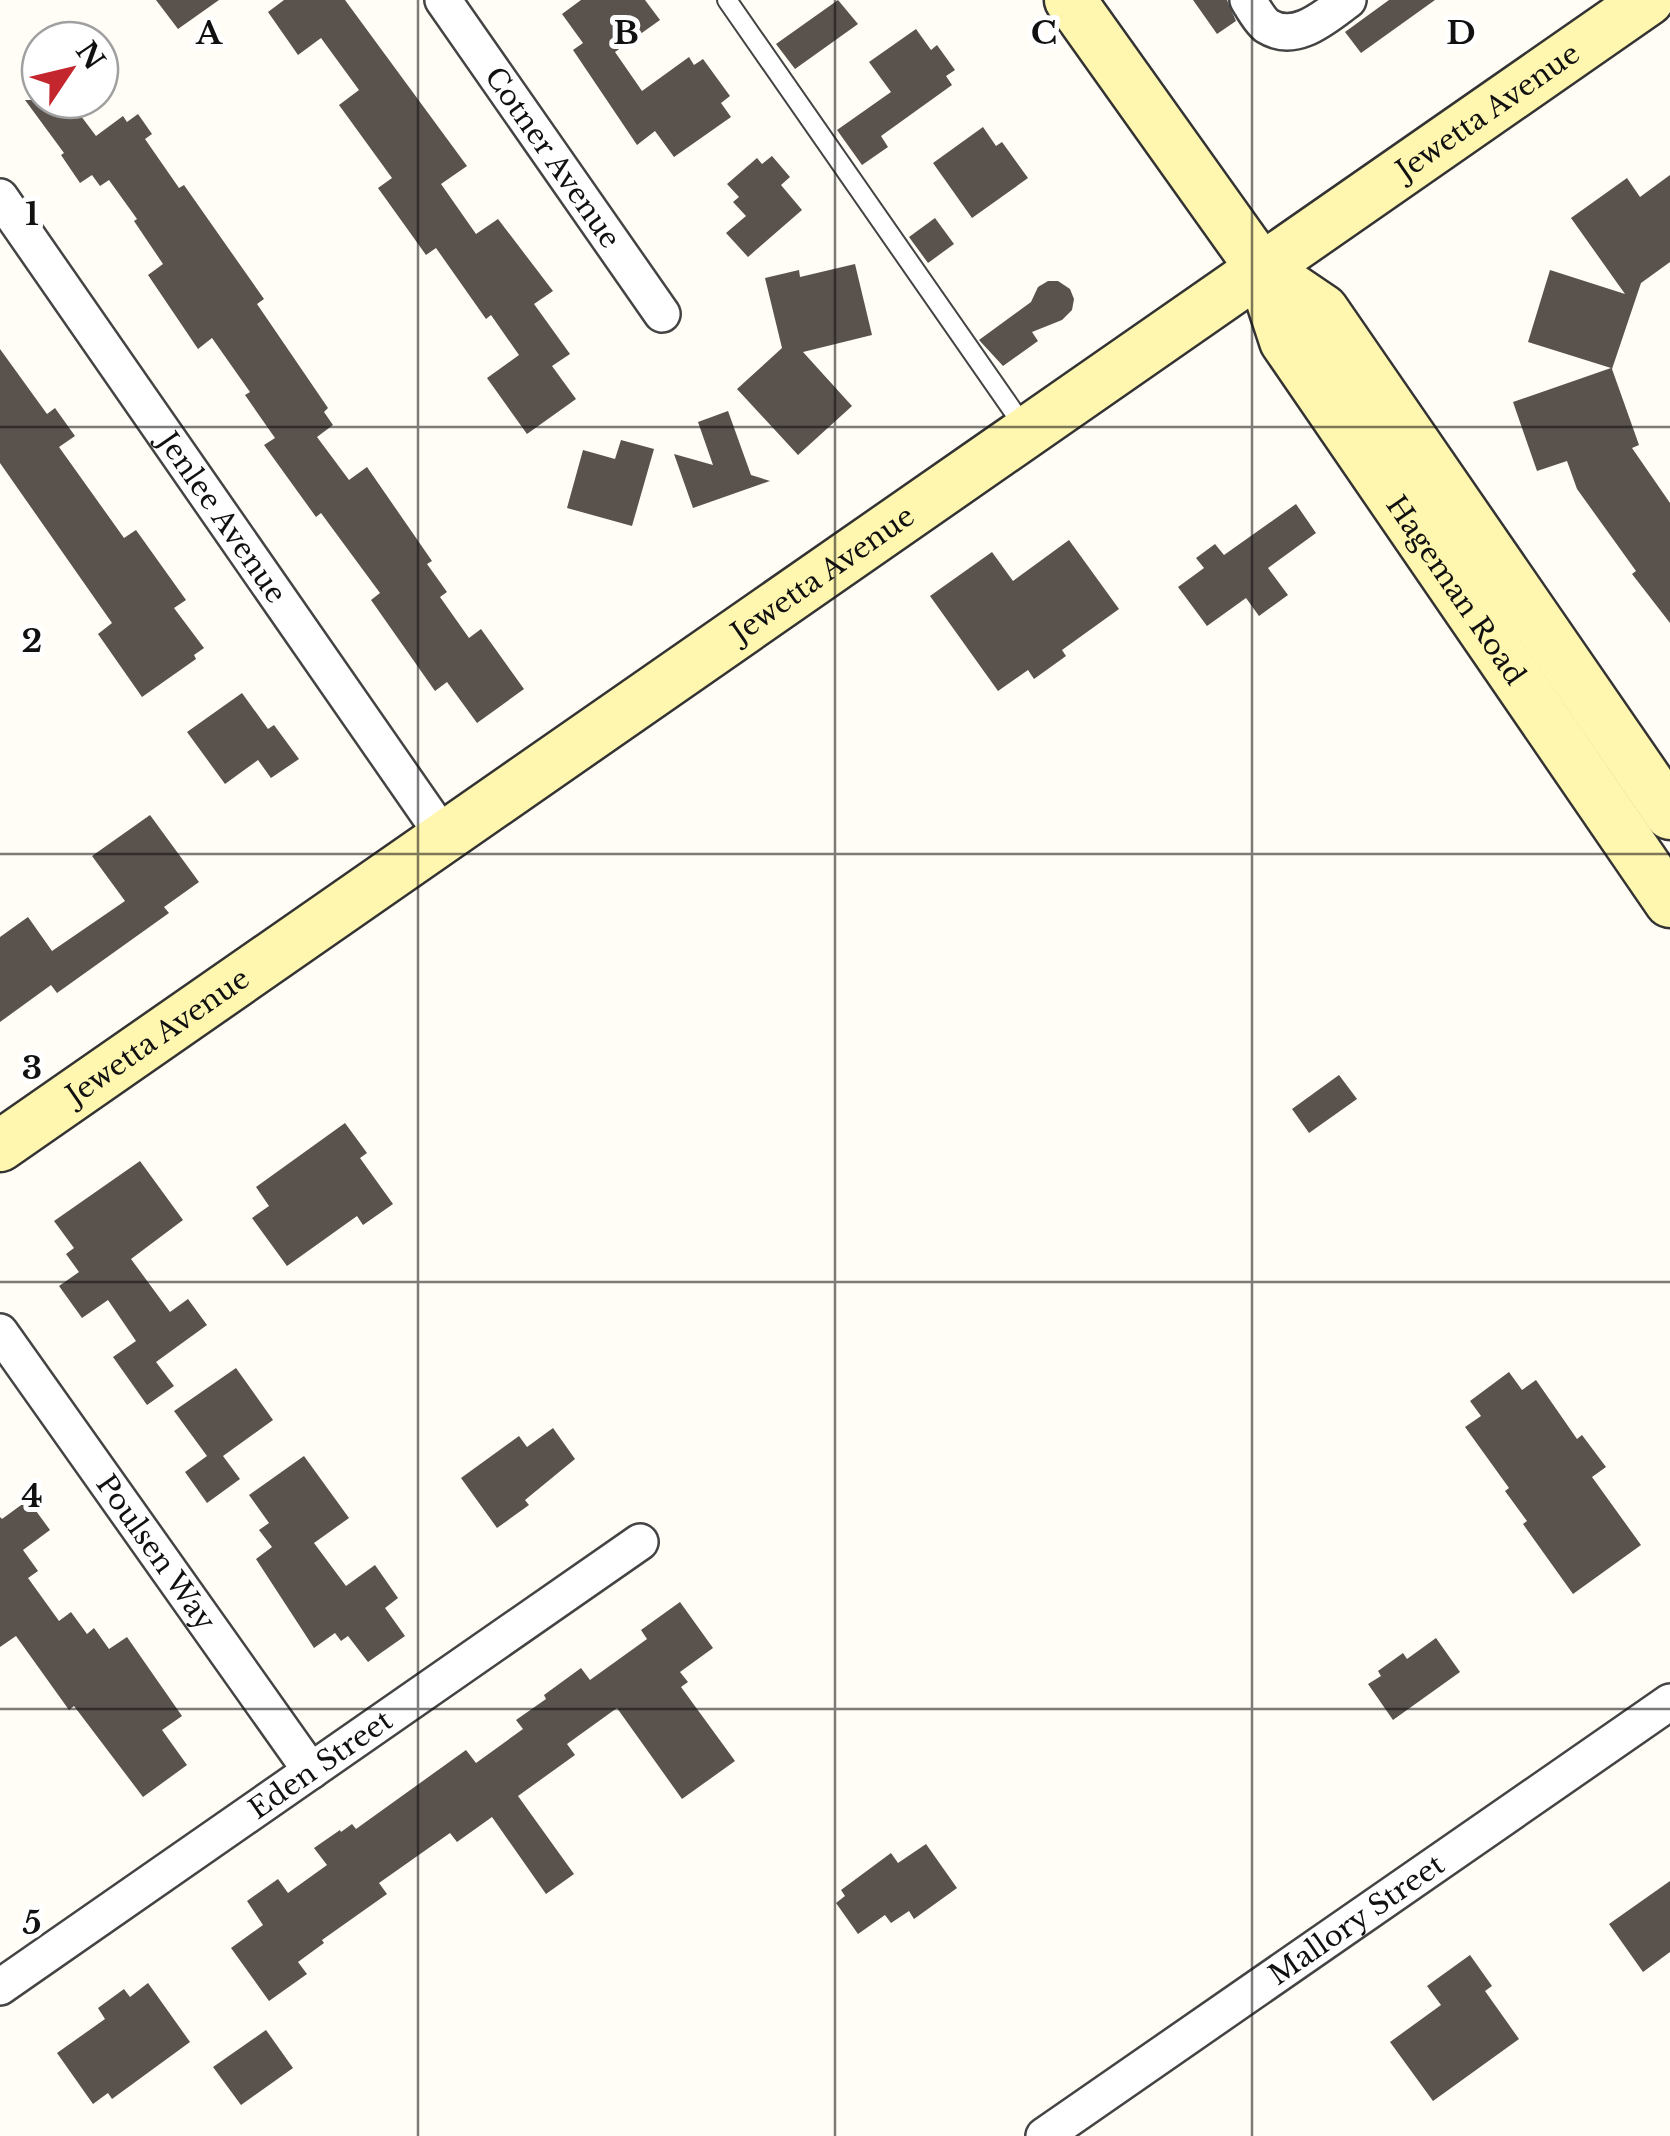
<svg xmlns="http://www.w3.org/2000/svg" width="1670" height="2136" font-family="'Libre Baskerville',serif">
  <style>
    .building { fill: #5a524d }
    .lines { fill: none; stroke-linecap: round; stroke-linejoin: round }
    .lane-casing { stroke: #444; stroke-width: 22 }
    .street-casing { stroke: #444; stroke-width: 40 }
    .secondary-casing { stroke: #333; stroke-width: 55 }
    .lane { stroke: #fff; stroke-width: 18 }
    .street { stroke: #fff; stroke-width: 35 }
    .secondary { stroke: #fff6b0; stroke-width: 50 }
    .grid { fill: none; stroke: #111; stroke-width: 2.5; stroke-opacity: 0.55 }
    .labels { text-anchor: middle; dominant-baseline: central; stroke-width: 10; stroke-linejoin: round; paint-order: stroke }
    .street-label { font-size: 28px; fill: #111; stroke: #fff }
    .grid-label { font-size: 32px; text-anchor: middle; font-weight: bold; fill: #111; stroke: #fff; stroke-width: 10; stroke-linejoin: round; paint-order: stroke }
  </style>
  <rect width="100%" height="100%" fill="#fffdf5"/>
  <!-- building -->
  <g class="building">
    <path d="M156 0H219L178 29Z"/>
    <path d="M284 0H345L467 166 441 184 476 234 498 219 553 291 534 304 570 354 552 366 576 399 527 434 487 378 519 355 491 315 486 319 436 248 426 255 378 188 392 178 339 105 359 90 321 38 298 55 268 12Z"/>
    <path d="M581 0H645L660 20 615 52 642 91 689 57 694 65 703 59 730 96 721 103 731 117 674 157 655 131 637 145 573 50 583 43 562 14Z"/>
    <path d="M838 0 858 24 795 69 776 44Z"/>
    <path d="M1193 0H1227L1236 21 1217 34Z"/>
    <path d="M1389 0H1435L1361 53 1345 32Z"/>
    <path d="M916 29 931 50 937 45 955 70 946 76 952 85 881 136 888 147 862 165 837 130 891 92 869 62Z"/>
    <path d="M25 100H69L96 136 123 116 127 122 138 114 152 134 145 139 179 188 184 185 264 299 257 304 328 408 324 412 333 425 317 437 349 480 367 467 432 561 427 564 447 592 440 597 469 638 481 629 524 689 477 723 447 682 435 691 371 600 380 593 321 513 316 517 264 445 275 438 245 395 250 392 212 338 198 349 148 275 163 264 134 221 137 219 109 180 100 186 92 175 80 183 61 155 64 153Z"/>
    <path d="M983 127 996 146 1002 142 1028 178 972 218 933 163Z"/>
    <path d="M772 156 790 177 781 185 802 210 748 257 726 233 746 216 733 202 739 197 727 184 757 158 762 164Z"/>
    <path d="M1670 175V262L1641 283 1612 369 1639 445 1632 448 1670 503V623L1632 574 1636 571 1577 489 1567 461 1537 471 1513 402 1611 368 1528 342 1550 270 1625 294 1571 218 1627 178 1640 197Z"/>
    <path d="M935 218 954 244 928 263 909 237Z"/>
    <path d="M855 264 872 335 803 352 852 406 798 455 737 389 782 348 765 278 799 270 800 277Z"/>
    <path d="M1048 281H1058L1070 289 1074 299 1072 310 1062 320 1032 332 1038 341 1003 366 979 340 1031 302 1038 287Z"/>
    <path d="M0 349 47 414 55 408 75 436 59 447 124 538 136 530 186 600 174 608 204 648 194 655 196 659 142 697 98 634 112 623 0 463Z"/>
    <path d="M728 411 751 475 770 481 693 508 674 454 713 465 698 422Z"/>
    <path d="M621 440 654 449 632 526 567 508 583 450 615 459Z"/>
    <path d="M1296 504 1316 533 1268 568 1288 595 1259 616 1246 598 1207 626 1178 587 1204 568 1196 558 1215 544 1224 555Z"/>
    <path d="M1069 540 1119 609 1062 650 1066 656 1034 679 1028 670 998 691 930 596 992 552 1013 581Z"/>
    <path d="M242 693 268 729 274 725 299 759 271 778 258 760 225 784 187 732Z"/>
    <path d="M150 815 199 882 164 907 169 913 57 993 51 985 0 1022V937L28 917 52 951 125 901 92 856Z"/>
    <path d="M1339 1075 1357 1099 1309 1133 1292 1109Z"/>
    <path d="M345 1123 367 1153 360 1158 393 1204 363 1225 357 1216 287 1266 252 1218 269 1206 256 1187Z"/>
    <path d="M140 1161 183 1220 131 1259 170 1312 188 1299 207 1325 156 1362 174 1386 147 1405 113 1357 136 1341 108 1300 82 1318 59 1286 79 1272 66 1254 74 1248 54 1221Z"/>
    <path d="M236 1368 273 1420 223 1456 240 1479 207 1503 185 1472 207 1456 174 1411Z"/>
    <path d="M1509 1372 1522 1390 1536 1380 1577 1439 1582 1435 1606 1467 1592 1477 1641 1545 1573 1594 1523 1524 1527 1521 1505 1491 1509 1488 1465 1427 1481 1416 1470 1401Z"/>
    <path d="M553 1428 575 1459 525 1500 529 1505 497 1528 461 1478 519 1436 527 1447Z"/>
    <path d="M304 1456 349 1518 314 1543 346 1586 375 1565 398 1598 385 1608 405 1636 368 1662 348 1636 341 1641 335 1633 314 1648 256 1559 272 1547 259 1530 269 1523 249 1495Z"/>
    <path d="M28 1500 50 1530 23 1550 38 1571 28 1578 59 1621 71 1612 87 1634 94 1628 109 1649 127 1637 182 1716 162 1730 187 1765 143 1797 74 1706 69 1710 16 1636 0 1647V1517L2 1519Z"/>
    <path d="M680 1602 713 1648 680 1672 688 1682 681 1687 735 1761 682 1799 617 1708 567 1744 575 1755 518 1796 574 1874 546 1894 492 1817 457 1842 450 1833 379 1883 387 1894 322 1940 324 1943 298 1962 307 1974 269 2001 231 1948 263 1925 247 1901 278 1879 288 1893 327 1865 314 1848 340 1830 341 1832 352 1824 356 1829 466 1750 476 1763 523 1729 516 1720 546 1699 544 1695 581 1668 590 1680 647 1639 641 1630Z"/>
    <path d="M1436 1638 1460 1672 1393 1720 1368 1684 1381 1676 1378 1671 1403 1653 1407 1659Z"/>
    <path d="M926 1844 957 1888 914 1919 909 1911 891 1923 885 1915 858 1934 836 1903 845 1896 841 1890 891 1853 898 1863Z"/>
    <path d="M1670 1881V1952L1643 1972 1609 1924Z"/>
    <path d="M1470 1955 1492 1986 1485 1991 1519 2039 1433 2101 1390 2042 1441 2005 1427 1986Z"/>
    <path d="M148 1983 190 2042 112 2099 108 2093 93 2104 57 2053 105 2019 98 2008 124 1989 130 1997Z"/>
    <path d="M266 2030 293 2068 241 2105 213 2067Z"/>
  </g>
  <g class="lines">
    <defs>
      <path id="lane" d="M727 0 1027 431"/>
      <g id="street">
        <path id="s1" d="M443 0 662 314"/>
        <path d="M1248 0C1253 8 1260 21 1267 26 1296 44 1326 16 1348 0"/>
        <path id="s2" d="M0 197 445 838"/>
        <path id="s3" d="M0 1332 311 1771"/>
        <path id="s4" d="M0 1987 640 1542"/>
        <path id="s5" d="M1044 2136 1670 1702"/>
      </g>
      <g id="secondary">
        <path id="s6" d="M1070 0 1261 268 1285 341 1670 902"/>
        <path d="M1261 268 1323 310 1670 814"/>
        <path id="s7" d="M0 1146 1648 0"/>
      </g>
    </defs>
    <!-- lane casing -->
    <use href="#lane" class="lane-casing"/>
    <!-- street casing -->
    <use href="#street" class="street-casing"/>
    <!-- secondary casing -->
    <use href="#secondary" class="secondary-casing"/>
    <!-- lane -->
    <use href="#lane" class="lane"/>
    <!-- street -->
    <use href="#street" class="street"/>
    <!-- secondary -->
    <use href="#secondary" class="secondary"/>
  </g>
  <!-- grid -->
  <path class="grid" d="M418 0V2136M835 0V2136M1252 0V2136M0 427H1670M0 854H1670M0 1282H1670M0 1709H1670"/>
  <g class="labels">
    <!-- street labels -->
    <g class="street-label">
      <text stroke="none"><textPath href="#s7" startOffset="1812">Jewetta Avenue</textPath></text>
      <text stroke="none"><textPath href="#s1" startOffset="192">Cotner Avenue</textPath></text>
      <text stroke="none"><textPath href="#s2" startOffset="390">Jenlee Avenue</textPath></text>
      <text stroke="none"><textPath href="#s7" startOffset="1002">Jewetta Avenue</textPath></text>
      <text stroke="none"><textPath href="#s6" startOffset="708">Hageman Road</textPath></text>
      <text stroke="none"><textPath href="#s7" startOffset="192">Jewetta Avenue</textPath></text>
      <text stroke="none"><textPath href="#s3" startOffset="270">Poulsen Way</textPath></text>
      <text stroke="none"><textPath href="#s4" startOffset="390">Eden Street</textPath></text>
      <text stroke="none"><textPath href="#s5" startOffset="380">Mallory Street</textPath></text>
    </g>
  </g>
  <g class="grid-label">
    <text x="209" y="44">A</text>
    <text x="626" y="44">B</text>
    <text x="1044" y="44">C</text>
    <text x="1461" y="44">D</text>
    <text x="32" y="225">1</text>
    <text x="32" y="652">2</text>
    <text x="32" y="1079">3</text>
    <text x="32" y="1507">4</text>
    <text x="32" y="1934">5</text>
  </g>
  <!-- north arrow -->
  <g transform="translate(70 70) rotate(55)"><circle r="48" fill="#ffffff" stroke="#a0a0a0" stroke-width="2.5"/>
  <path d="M0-8L18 38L0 25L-18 38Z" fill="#c4262e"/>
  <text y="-15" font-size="28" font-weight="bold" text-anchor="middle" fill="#111111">N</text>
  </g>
</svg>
